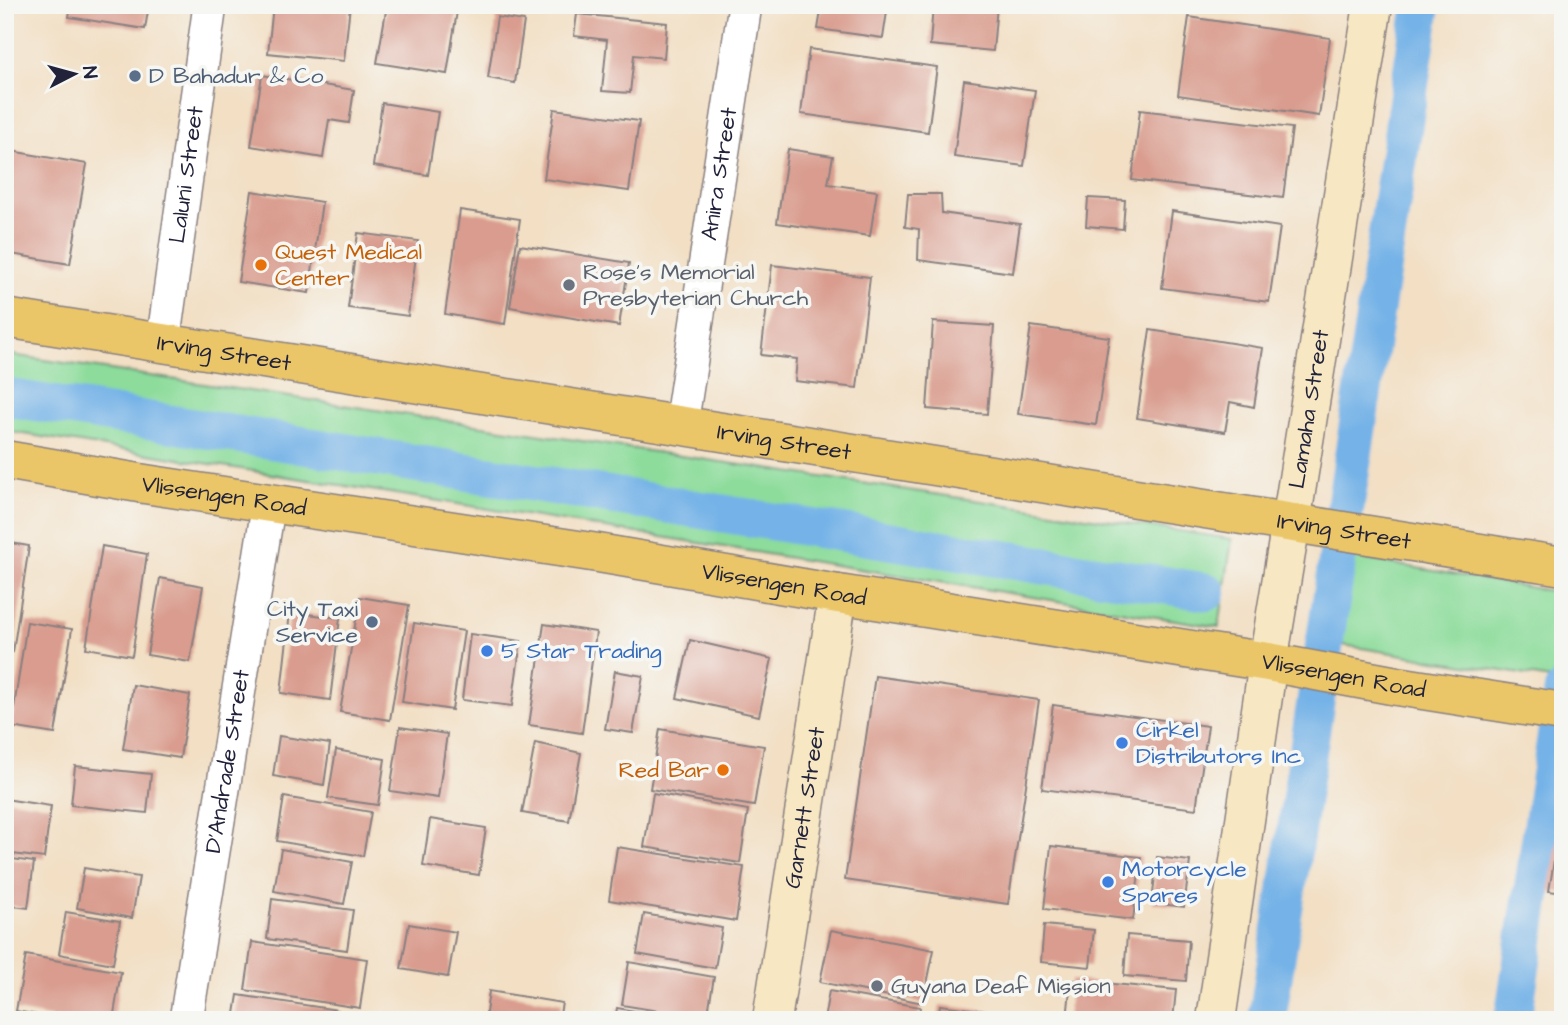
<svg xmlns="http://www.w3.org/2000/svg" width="1568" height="1025" font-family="'Architects Daughter',sans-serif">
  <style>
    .green { fill: #8ddc9b; stroke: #587f6b; stroke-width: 2 }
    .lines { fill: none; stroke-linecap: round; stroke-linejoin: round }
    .canal { stroke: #74b2e7; stroke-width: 38 }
    .building { fill: #d99c8e }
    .street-casing { stroke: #8a8080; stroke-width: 36 }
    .secondary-casing { stroke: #8a8080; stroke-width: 41 }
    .primary-casing { stroke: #8a8080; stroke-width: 41 }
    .street { stroke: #fff; stroke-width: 33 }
    .secondary { stroke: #f7e8c3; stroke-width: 38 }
    .primary { stroke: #ebc669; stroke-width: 38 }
    .service-dot { fill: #5c6f8a; stroke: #f6f6f2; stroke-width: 2.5 }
    .food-dot { fill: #e8710a; stroke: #f6f6f2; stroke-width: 2.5 }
    .worship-dot { fill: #6b7280; stroke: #f6f6f2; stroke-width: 2.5 }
    .shop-dot { fill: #3f7fe0; stroke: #f6f6f2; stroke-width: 2.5 }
    .labels { text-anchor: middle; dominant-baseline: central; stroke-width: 7; stroke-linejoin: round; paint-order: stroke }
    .service-label { font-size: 23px; fill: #4e5e75; stroke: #f6f6f2; text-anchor: start }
    .street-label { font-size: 23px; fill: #22223b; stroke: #f6f6f2 }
    .food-label { font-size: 23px; fill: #c56008; stroke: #f6f6f2; text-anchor: start }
    .worship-label { font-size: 23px; fill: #5b616d; stroke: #f6f6f2; text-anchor: start }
    .shop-label { font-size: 23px; fill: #366cbe; stroke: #f6f6f2; text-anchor: start }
  </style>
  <rect width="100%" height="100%" fill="#f6f6f2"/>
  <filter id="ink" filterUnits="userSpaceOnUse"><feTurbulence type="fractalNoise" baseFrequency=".0143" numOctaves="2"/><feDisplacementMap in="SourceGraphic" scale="14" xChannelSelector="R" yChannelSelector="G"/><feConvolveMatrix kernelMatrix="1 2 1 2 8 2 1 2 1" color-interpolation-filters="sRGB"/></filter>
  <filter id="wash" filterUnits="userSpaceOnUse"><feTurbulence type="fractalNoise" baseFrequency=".00686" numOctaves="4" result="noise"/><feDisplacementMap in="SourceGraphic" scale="28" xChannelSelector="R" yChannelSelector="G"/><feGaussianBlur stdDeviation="1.57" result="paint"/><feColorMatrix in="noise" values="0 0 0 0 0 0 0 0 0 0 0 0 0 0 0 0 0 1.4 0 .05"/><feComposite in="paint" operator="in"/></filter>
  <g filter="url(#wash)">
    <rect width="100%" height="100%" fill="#f2dfc4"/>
    <!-- green -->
    <g class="green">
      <path d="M5 354 1232 539 1219 627 5 431Z"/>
      <path d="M1329 553 1563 593V681L1312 640Z"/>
    </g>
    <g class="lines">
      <!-- canal -->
      <g class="canal">
        <path d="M5 397 1207 592"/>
        <path d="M1267 1020 1422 5"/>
        <path d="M1513 1020 1563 690"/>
      </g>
    </g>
    <g id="blocks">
      <!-- building -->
      <g class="building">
        <path d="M71 5H149L145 29 69 17Z"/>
        <path d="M273 5H350L344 61 268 53Z"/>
        <path d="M387 5H458L447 74 377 63Z"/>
        <path d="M822 5H888L883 38 818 29Z"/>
        <path d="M933 5H997L993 51 930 45Z"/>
        <path d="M577 14 667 23 664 58 634 55 630 93 602 91 607 40 574 36Z"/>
        <path d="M497 17 524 21 515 83 488 78Z"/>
        <path d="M1189 17 1330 38 1319 116 1178 95Z"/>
        <path d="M809 49 937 67 928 132 801 114Z"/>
        <path d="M262 75 354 90 349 123 329 120 323 158 251 146Z"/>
        <path d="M964 80 1035 90 1024 166 954 157Z"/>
        <path d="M382 103 438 112 428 175 373 166Z"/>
        <path d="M554 109 639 121 629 191 544 179Z"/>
        <path d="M1140 110 1292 128 1283 198 1132 180Z"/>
        <path d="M788 149 833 156 828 184 877 191 870 236 777 223Z"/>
        <path d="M5 150 87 164 70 264 5 253Z"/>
        <path d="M252 191 322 202 309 293 238 282Z"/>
        <path d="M908 194H941L942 213 1020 224 1013 273 918 260 919 229 905 227Z"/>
        <path d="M1088 198 1125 200 1123 229 1086 226Z"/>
        <path d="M460 210 520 219 505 324 445 314Z"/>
        <path d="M1172 211 1280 227 1269 302 1162 288Z"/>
        <path d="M358 233 418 241 408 316 348 308Z"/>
        <path d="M520 245 629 263 619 326 510 307Z"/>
        <path d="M772 265 870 277 857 388 795 381 797 359 761 355Z"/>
        <path d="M933 322 994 326 987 414 927 409Z"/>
        <path d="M1031 326 1109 337 1096 425 1018 414Z"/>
        <path d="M1150 330 1263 348 1254 407 1230 402 1225 432 1137 418Z"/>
        <path d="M5 542 29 546 13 652 5 650Z"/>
        <path d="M102 546 147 554 132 656 86 648Z"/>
        <path d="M160 578 203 586 190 662 147 655Z"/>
        <path d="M360 597 409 605 390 720 340 712Z"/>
        <path d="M290 612 340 618 330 700 281 693Z"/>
        <path d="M27 622 72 629 55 734 11 727Z"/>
        <path d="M414 623 464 631 452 710 402 702Z"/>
        <path d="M544 624 596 632 582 733 529 725Z"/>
        <path d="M470 634 521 641 512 706 462 700Z"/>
        <path d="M690 640 772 659 759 716 677 698Z"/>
        <path d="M615 671 643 676 633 733 605 729Z"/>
        <path d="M875 676 1039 700 1008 904 845 880Z"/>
        <path d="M133 685 190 695 180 758 123 749Z"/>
        <path d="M1053 705 1208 726 1196 809 1042 789Z"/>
        <path d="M400 727 447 734 438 798 390 791Z"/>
        <path d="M660 729 764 746 754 806 650 789Z"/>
        <path d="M279 736 330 744 324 785 273 776Z"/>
        <path d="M535 743 581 753 569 821 522 813Z"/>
        <path d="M336 750 385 759 378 805 328 798Z"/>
        <path d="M75 766 151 774 147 813 71 805Z"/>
        <path d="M653 793 748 810 740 863 644 847Z"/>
        <path d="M284 797 371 812 363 856 277 841Z"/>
        <path d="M5 799 51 806 44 858 5 853Z"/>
        <path d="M430 819 486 828 479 875 423 866Z"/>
        <path d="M1560 824 1563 825V893L1549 891Z"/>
        <path d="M1051 846 1141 857 1133 920 1044 909Z"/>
        <path d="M617 847 744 867 736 921 609 900Z"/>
        <path d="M281 849 352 862 344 904 274 891Z"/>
        <path d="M1157 857 1190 861 1184 907 1152 903Z"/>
        <path d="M5 858 34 862 28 908 5 905Z"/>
        <path d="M84 868 139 877 132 918 77 908Z"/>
        <path d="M272 899 353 910 347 950 267 939Z"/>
        <path d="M66 912 120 921 113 964 59 954Z"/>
        <path d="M644 914 722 928 715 968 637 954Z"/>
        <path d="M409 924 456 932 448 977 401 969Z"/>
        <path d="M1044 925 1094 930 1090 967 1041 962Z"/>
        <path d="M831 930 934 950 923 1003 820 982Z"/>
        <path d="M1127 935 1189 940 1186 981 1124 976Z"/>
        <path d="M252 942 367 959 360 1008 245 990Z"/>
        <path d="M26 955 121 972 113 1020H64L16 1011Z"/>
        <path d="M629 962 714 977 707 1019 622 1005Z"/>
        <path d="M1071 980 1176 990 1173 1020 1067 1019Z"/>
        <path d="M489 991 562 1003 559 1020H485Z"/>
        <path d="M829 991 920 1007 918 1020H824Z"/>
        <path d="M238 995 338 1010 337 1020H234Z"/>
        <path d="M940 1005 987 1011 986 1020H938Z"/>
        <path d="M617 1008 676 1018 675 1020H615Z"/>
        <path d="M357 1013 383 1018V1020H356Z"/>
      </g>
    </g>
  </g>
  <g filter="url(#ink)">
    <use href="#blocks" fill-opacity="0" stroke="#8a8080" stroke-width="2"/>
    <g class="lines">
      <defs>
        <g id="street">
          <path id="s1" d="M163 343 210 5"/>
          <path id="s2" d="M681 425 745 5"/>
          <path id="s3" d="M186 1020 269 502"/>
        </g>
        <g id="secondary">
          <path id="s4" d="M772 1020 838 594"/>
          <path id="s5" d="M1216 1020 1268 662 1291 523 1373 5"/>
        </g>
        <g id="primary">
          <path id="s6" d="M5 318 1563 566"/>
          <path id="s7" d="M5 460 145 484 598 553 838 594 1268 662 1397 686 1563 712"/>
        </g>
      </defs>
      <!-- street casing -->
      <use href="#street" class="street-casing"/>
      <!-- secondary casing -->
      <use href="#secondary" class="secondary-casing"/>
      <!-- primary casing -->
      <use href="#primary" class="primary-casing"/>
      <!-- street -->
      <use href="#street" class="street"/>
      <!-- secondary -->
      <use href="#secondary" class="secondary"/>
      <!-- primary -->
      <use href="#primary" class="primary"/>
    </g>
  </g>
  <!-- markers -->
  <g class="service-dot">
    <circle cx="135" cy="76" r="7"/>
    <circle cx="372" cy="622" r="7"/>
  </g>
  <g class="food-dot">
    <circle cx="261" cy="265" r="7"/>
    <circle cx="723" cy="770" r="7"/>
  </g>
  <g class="worship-dot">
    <circle cx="569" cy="285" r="7"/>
    <circle cx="877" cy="986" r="7"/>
  </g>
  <g class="shop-dot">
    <circle cx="487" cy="651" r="7"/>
    <circle cx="1122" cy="743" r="7"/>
    <circle cx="1108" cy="882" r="7"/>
  </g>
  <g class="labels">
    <!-- service labels -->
    <g class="service-label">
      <text x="149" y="76">D Bahadur &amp; Co</text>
      <text x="358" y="609" text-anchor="end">City Taxi<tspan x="358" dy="26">Service</tspan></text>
    </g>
    <!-- street labels -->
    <g class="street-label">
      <text stroke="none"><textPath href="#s1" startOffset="170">Laluni Street</textPath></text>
      <text stroke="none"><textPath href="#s2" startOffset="254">Anira Street</textPath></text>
      <text stroke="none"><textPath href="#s6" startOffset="222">Irving Street</textPath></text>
      <text stroke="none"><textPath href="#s5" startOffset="618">Lamaha Street</textPath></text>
      <text stroke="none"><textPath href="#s6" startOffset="789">Irving Street</textPath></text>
      <text stroke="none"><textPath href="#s7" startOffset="222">Vlissengen Road</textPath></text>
      <text stroke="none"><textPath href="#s6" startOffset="1356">Irving Street</textPath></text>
      <text stroke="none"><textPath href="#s7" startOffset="789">Vlissengen Road</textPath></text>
      <text stroke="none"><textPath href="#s7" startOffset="1356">Vlissengen Road</textPath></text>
      <text stroke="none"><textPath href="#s3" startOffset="262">D'Andrade Street</textPath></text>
      <text stroke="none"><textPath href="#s4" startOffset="215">Garnett Street</textPath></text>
    </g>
    <!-- food labels -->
    <g class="food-label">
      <text x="275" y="252">Quest Medical<tspan x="275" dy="26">Center</tspan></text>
      <text x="709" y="770" text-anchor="end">Red Bar</text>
    </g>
    <!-- worship labels -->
    <g class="worship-label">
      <text x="583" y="272">Rose's Memorial<tspan x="583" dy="26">Presbyterian Church</tspan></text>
      <text x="891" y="986">Guyana Deaf Mission</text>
    </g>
    <!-- shop labels -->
    <g class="shop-label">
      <text x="501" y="651">5 Star Trading</text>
      <text x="1136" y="730">Cirkel<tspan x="1136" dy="26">Distributors Inc</tspan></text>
      <text x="1122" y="869">Motorcycle<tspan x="1122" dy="26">Spares</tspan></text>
    </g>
  </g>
  <!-- margin -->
  <rect width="1568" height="1025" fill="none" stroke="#f6f6f2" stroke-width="28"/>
  <!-- north arrow -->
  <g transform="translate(74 74) rotate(84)" stroke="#f6f6f2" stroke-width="5" paint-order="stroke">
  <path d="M0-5L12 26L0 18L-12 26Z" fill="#22223b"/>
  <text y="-10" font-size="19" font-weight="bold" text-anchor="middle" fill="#22223b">N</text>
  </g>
</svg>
